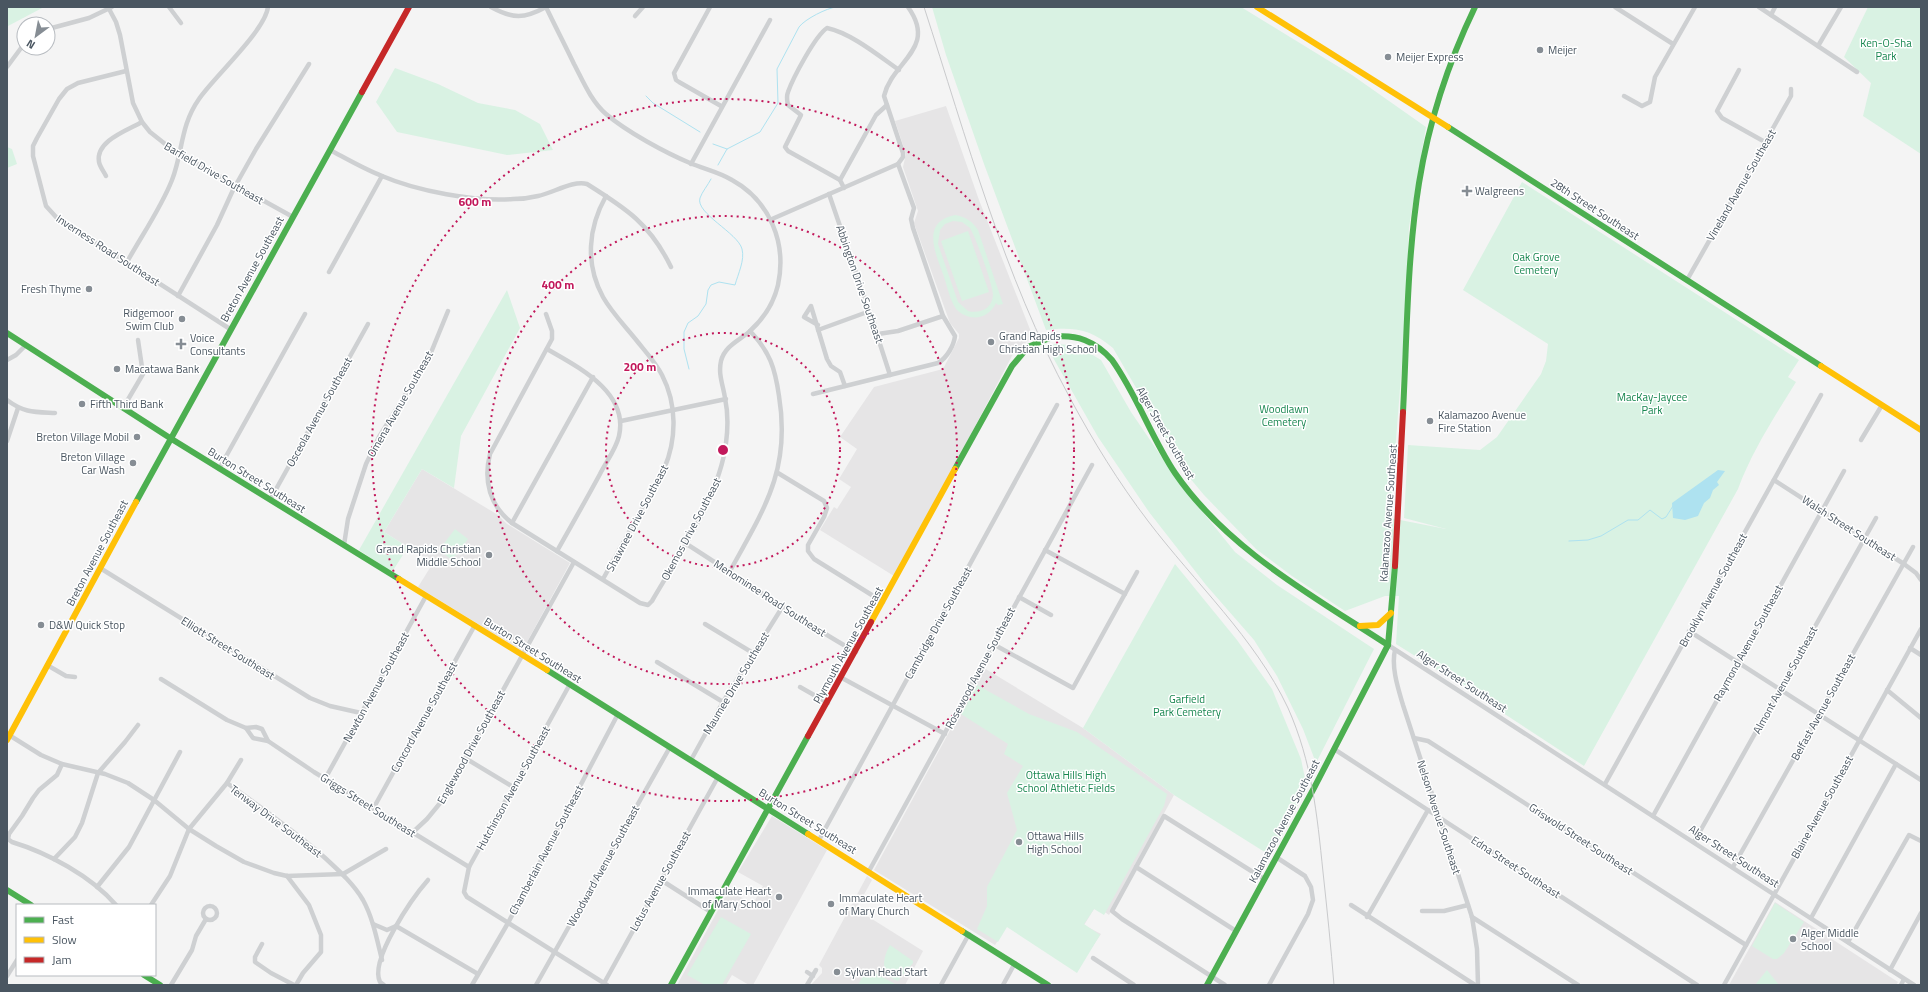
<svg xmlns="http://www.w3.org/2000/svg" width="1928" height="992" font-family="'Titillium Web',sans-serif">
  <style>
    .education { fill: #e6e5e6 }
    .green { fill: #d9f2e3; fill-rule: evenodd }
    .water { fill: #aee2f0 }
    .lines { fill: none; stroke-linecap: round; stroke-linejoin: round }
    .stream { stroke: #aee2f0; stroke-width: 1 }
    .street { stroke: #ced0d2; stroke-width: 4.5 }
    .fast { stroke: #4caf50; stroke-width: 6 }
    .slow { stroke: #ffc107; stroke-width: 6 }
    .jam { stroke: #c62828; stroke-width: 6 }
    .rail { stroke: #c9cacc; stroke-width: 1 }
    .fast-bridge { stroke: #4caf50; stroke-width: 6 }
    .ring { fill: none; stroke: #c2185b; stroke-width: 2; stroke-dasharray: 2 4 }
    .poi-dot { fill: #868d94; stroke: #fff; stroke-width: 1.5 }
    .labels { text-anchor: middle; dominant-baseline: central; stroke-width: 3; stroke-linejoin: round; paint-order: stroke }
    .park-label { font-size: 11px; fill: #17864f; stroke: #fff }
    .poi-label { font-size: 11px; fill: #4a5661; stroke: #fff; text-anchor: start }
    .street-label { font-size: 11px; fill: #4a5661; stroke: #fff }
    .centre { fill: #c2185b; stroke: #fff; stroke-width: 2 }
    .ring-label { font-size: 12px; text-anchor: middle; font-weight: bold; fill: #c2185b; stroke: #fff; stroke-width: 3; stroke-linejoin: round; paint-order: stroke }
  </style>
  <rect width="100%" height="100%" fill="#f4f4f4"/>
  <!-- education -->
  <g class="education">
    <path d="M946 106 979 200 1033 337 1020 347 1013 354 939 495 894 576 820 530 834 507 837 509 851 487 839 479 857 449 840 437 874 387 943 369 959 338V334L950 323 914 223 918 211 903 167 906 154 895 121Z"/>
    <path d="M422 469 498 515 507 524 570 563 522 651 418 587 433 563 384 532Z"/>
    <path d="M984 668 1083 728 1174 795 1109 915 1096 906 1084 925 1101 934 1076 971 1007 926 995 945 874 870Z"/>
    <path d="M772 816 827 850 753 985H749L732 975 726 985H677L729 890 753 904 763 886 738 872Z"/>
    <path d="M867 876 872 880 856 909 923 951 905 985H811L822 973V968L819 965Z"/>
    <path d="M1775 902 1898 982 1896 985H1729Z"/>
  </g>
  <!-- green -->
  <g class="green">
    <path d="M7 7H44L8 26Z"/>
    <path d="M932 7H1241L1352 75 1426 127 1409 227 1405 324 1390 518 1446 529 1404 518 1408 445 1480 450 1497 437 1541 374 1546 361 1548 344 1463 290 1522 182 1799 360 1788 377 1796 382C1775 416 1752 451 1738 489L1584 766 1439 671 1396 644 1399 596H1385L1345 611 1292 576 1256 549 1204 495 1189 477 1175 455 1113 348C1090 329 1075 327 1046 330L984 164 946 55Z"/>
    <path d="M1868 7H1921V154L1863 116 1871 83 1844 57Z"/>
    <path d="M395 68 438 84 478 103 515 110 540 124 553 150 507 155 397 132 376 102Z"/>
    <path d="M7 147 12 149 17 164 7 168Z"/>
    <path d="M955 215C966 217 972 221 978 230L1003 304 998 305 996 303C988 320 969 322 956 309 949 298 947 285 943 274 935 252 921 222 955 215ZM953 221 962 222 970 228C976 238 993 285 993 295 992 309 980 314 968 311L958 302 938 244 940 230 945 224Z"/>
    <path d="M968 231 989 292 962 301 941 241Z"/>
    <path d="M507 290 520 328 461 436 454 488 422 469 384 532 408 547 392 572 359 550Z"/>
    <path d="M1055 344 1070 345 1086 351 1101 360 1131 412 1180 484 1235 552 1277 585 1374 649 1316 763 1303 729 1277 676 1254 640 1206 585 1149 512 1098 437 1047 347Z"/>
    <path d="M455 529 468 539 452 560 439 550Z"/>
    <path d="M1175 564 1237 640 1272 689 1301 759 1307 788 1271 856 1174 795 1083 728Z"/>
    <path d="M977 685 1029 714 1077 732 1167 794 1164 806 1104 915 1094 909 1084 924 1100 935 1077 973 1007 927 998 942 977 929 987 906V887L1017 830 1007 793 1023 766 1004 754 1008 744 961 714Z"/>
    <path d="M1775 903 1804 922 1784 953 1777 959H1773L1752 946Z"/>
    <path d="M721 917 751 934 722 985H705L687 975Z"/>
    <path d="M890 945 913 961V963L898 981C880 975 882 959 890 945Z"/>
    <path d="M867 969 897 985H858Z"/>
    <path d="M1767 970 1779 985H1755Z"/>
  </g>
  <!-- water -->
  <path class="water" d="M1718 470 1725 471 1717 482 1719 485 1713 490 1710 498 1704 503 1698 516 1685 520 1673 518 1672 503Z"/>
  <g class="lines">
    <!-- stream -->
    <g class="stream">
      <path d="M646 96 653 103 700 132"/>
      <path d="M713 144 727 149"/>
      <path d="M718 165 727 149 760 132 778 103 777 69 799 27C805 19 827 8 836 7"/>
      <path d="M689 369 684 349V332L688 323 698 316 706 304 708 290 711 285 719 282 735 285C738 274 745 260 742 249 738 233 695 213 700 198 702 192 708 185 711 179"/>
      <path d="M1569 541 1588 540 1601 536 1628 520H1638L1650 510 1662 519 1666 517 1673 506"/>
    </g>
    <!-- street -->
    <g class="street">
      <path d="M108 7 116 22 120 35 133 103 142 122 150 132 174 151 293 217"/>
      <path d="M169 7 181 23"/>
      <path d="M491 7C513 19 524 19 546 7"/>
      <path d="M546 7C555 26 565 45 574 64 583 81 591 101 606 114 627 132 666 153 690 163 704 169 719 172 732 180 770 201 787 243 778 285 774 302 764 318 751 330 741 340 725 345 721 361 718 374 723 385 725 398 728 412 728 428 726 443 720 495 678 556 652 601L648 605 640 603 512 523C490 506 483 481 490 454L552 339V331L546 314"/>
      <path d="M710 7 674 73 676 80 679 82 721 106"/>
      <path d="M1615 7 1673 44"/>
      <path d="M1759 7 1857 72"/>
      <path d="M1771 15 1775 7"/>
      <path d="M635 16 643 7"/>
      <path d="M48 29 89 18 112 7"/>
      <path d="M1818 46 1841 7"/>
      <path d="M7 67 24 44"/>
      <path d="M1739 70 1717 111 1722 118 1765 142"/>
      <path d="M126 71 78 83 67 89 59 99 37 138 33 146V156L46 206 56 217 230 329"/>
      <path d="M1624 96 1642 106 1650 102 1655 77 1695 7"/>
      <path d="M330 150C347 159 364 169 382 176 417 191 475 202 513 199 521 199 530 198 538 196 553 193 573 180 587 184 627 209 650 224 671 267"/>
      <path d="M691 164 770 20"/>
      <path d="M106 176C104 172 100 167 99 162 95 141 128 130 142 122"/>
      <path d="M840 180 788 151 785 147 801 115 788 105C787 100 786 97 788 92 793 78 815 36 827 28 851 33 879 56 899 70"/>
      <path d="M844 188 840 180 876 115 887 105"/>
      <path d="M829 194 865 299 878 334 879 341 890 375"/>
      <path d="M772 219 898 164 903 157V153L884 96C892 61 938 49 908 7"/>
      <path d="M127 262C142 235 161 208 172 180 183 152 180 126 199 99 214 77 265 31 268 7"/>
      <path d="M329 272 382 176"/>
      <path d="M1687 280 1777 121 1791 96V89"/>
      <path d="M178 296 217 225 233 190 256 149 309 64"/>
      <path d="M818 325 804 317 811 306 827 359 831 366 840 372 845 386"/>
      <path d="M818 330 870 311"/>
      <path d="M878 334 898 331 943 316"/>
      <path d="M547 349C578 367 629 392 619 436 616 449 606 462 600 474 586 500 571 526 557 551"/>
      <path d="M7 360 16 355 26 345"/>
      <path d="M813 394 938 363C947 358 954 345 955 336L943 316 913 228 911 219 914 208 898 164"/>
      <path d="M7 400C24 413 35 412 55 413"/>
      <path d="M123 408 143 374 138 340"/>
      <path d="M621 421 726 399"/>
      <path d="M1861 440 1882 405"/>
      <path d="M7 441 18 408"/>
      <path d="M219 469 305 314"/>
      <path d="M778 473 824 501 827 508 824 517 808 545V551L814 559 883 602"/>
      <path d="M1774 480 1904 564 1916 573 1921 580"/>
      <path d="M270 500 368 324"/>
      <path d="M512 523 593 377"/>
      <path d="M685 543C742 579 797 619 856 652"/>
      <path d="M344 545 348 519 366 464 379 437 430 355 448 311"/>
      <path d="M1045 550 1125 594"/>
      <path d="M100 568 310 698 330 706 361 713"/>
      <path d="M730 571C764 509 791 470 779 396 775 368 770 352 750 331"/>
      <path d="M603 579 664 469C677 439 677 404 662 375 656 363 645 351 637 341 626 327 612 313 603 297 585 264 588 228 606 196"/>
      <path d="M1019 597 1051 615"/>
      <path d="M705 624 753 653"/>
      <path d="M1689 631 1921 780"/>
      <path d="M993 644 1073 688 1137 572"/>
      <path d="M1388 645 1914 985"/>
      <path d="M1910 648 1921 655"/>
      <path d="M1395 650C1391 667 1398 688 1403 705L1472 917 1477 949 1478 985"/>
      <path d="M657 662 723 702"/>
      <path d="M47 665 66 676 75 677"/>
      <path d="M842 678 945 734"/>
      <path d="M161 679 227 720 246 728 256 727 262 729 268 741"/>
      <path d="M570 684 469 867 464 892 467 897 607 985"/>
      <path d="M800 687 828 703"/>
      <path d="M1887 690 1921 718"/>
      <path d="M246 728 253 738 268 741 314 772 469 867"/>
      <path d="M9 735 41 755 62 764 105 774 128 783 154 800 189 829 216 846 244 862 274 873 287 876 343 874 386 849"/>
      <path d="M1414 738 1428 741 1746 945"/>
      <path d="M1334 749 1697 985"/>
      <path d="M465 758 513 787"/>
      <path d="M691 760 723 702 783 606"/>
      <path d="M62 764 57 775 39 790 33 798 22 816 9 834 8 839 12 842C48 853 91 876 116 905"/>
      <path d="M325 779 426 596"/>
      <path d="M227 783C260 807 293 830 324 857 338 870 353 883 363 900 373 918 377 940 382 960"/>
      <path d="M1605 784 1821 395"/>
      <path d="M373 809 475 625"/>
      <path d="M1653 816 1844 471"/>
      <path d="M412 833 427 819 441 802 574 562"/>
      <path d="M819 840 1057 405"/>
      <path d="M1694 842 1876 518"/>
      <path d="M54 859 75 837 82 823 98 773 125 742 138 725"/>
      <path d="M1136 867 1236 931"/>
      <path d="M1733 867 1913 547"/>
      <path d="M869 871 1092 465"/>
      <path d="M287 876 309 905 321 935V952L303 973 296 985"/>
      <path d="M661 880 711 912"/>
      <path d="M97 887 129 847 180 752"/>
      <path d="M151 905 170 876 189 829 227 783 241 760"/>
      <path d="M1351 905 1475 985"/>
      <circle cx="210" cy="913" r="7"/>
      <path d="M1422 911H1444L1468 905"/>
      <path d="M1367 917 1428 810"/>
      <path d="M1472 917 1578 985"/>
      <path d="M1811 918 1896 764"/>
      <path d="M373 924 387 930 396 926 478 974"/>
      <path d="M1848 942 1909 835 1921 841"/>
      <path d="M262 944 255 957V962L271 973 294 985"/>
      <path d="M1093 958 1134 985"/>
      <path d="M1890 970 1921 913"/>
      <path d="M807 972 813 976"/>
      <path d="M7 976 17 960"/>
      <path d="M171 985 192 950 196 936 206 919"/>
      <path d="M384 985 380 982C369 960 413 897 428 880"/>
      <path d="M472 985 508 923 618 714"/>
      <path d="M536 985 670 747"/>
      <path d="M603 985 718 777"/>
      <path d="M807 985 816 970"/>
      <path d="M941 985 969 934"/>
      <path d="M1003 985 1015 963"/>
      <path d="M1225 985 1122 919 1112 911 1164 816 1264 879"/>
      <path d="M1269 985 1308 914 1313 900 1311 887 1305 876 1276 857"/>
      <path d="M1724 985 1921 629"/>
      <path d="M1901 985 1904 979"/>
    </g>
    <!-- fast -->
    <g class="fast">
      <path d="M1448 127 1821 366"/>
      <path d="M7 333 170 438 399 579"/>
      <path d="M1052 337C1077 334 1095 341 1112 360 1137 395 1151 437 1175 473 1227 549 1313 596 1388 645"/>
      <path d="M1403 412C1407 336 1407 258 1419 183 1429 121 1448 63 1475 7"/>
      <path d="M955 469 1012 366 1028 347"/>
      <path d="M136 502 362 92"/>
      <path d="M547 670 808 834"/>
      <path d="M7 890 31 905"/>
      <path d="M962 931 1048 985"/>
      <path d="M144 975 160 985"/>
      <path d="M671 985 808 736"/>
      <path d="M1207 985 1314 788 1388 645 1395 566"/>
    </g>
    <!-- slow -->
    <g class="slow">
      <path d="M1257 7 1448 127"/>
      <path d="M1821 366 1921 430"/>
      <path d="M399 579 547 670"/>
      <path d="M871 622 955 469"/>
      <path d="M1360 626 1378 625 1391 613"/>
      <path d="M7 740 136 502"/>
      <path d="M808 834 962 931"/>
    </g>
    <!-- jam -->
    <g class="jam">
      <path d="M362 92 409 7"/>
      <path d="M1395 566 1403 412"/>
      <path d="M808 736 871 622"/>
    </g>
    <!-- rail -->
    <path class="rail" d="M924 7C967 139 1003 275 1070 398 1093 441 1119 483 1148 521 1195 583 1255 638 1288 708 1312 762 1317 814 1323 872 1327 909 1331 947 1334 985"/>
    <!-- fast-bridge -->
    <path class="fast-bridge" d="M1028 347 1052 337"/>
  </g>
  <!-- distance rings -->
  <g class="ring">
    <circle cx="723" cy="450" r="117"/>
    <circle cx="723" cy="450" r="234"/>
    <circle cx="723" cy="450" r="351"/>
  </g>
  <!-- markers -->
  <g class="poi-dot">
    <circle cx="1540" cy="50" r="4"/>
    <circle cx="1388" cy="57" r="4"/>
    <path d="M1465 185h4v4h4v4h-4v4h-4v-4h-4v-4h4z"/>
    <circle cx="89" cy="289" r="4"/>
    <circle cx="182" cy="319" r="4"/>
    <circle cx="991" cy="342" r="4"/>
    <path d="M179 338h4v4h4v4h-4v4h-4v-4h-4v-4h4z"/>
    <circle cx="117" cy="369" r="4"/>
    <circle cx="82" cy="404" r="4"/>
    <circle cx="1430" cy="421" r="4"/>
    <circle cx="137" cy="437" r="4"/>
    <circle cx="133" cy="463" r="4"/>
    <circle cx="489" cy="555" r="4"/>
    <circle cx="41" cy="625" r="4"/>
    <circle cx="1019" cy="842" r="4"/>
    <circle cx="779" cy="897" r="4"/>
    <circle cx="831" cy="904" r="4"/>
    <circle cx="1793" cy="939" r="4"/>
    <circle cx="837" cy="972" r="4"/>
  </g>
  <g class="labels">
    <!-- park labels -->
    <g class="park-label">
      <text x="1886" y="43">Ken-O-Sha<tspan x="1886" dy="13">Park</tspan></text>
      <text x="1536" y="257">Oak Grove<tspan x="1536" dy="13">Cemetery</tspan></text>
      <text x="1652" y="397">MacKay-Jaycee<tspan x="1652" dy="13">Park</tspan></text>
      <text x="1284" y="409">Woodlawn<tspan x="1284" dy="13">Cemetery</tspan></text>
      <text x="1187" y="699">Garfield<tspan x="1187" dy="13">Park Cemetery</tspan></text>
      <text x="1066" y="775">Ottawa Hills High<tspan x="1066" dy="13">School Athletic Fields</tspan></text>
    </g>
    <!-- poi labels -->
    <g class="poi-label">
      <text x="1548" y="50">Meijer</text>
      <text x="1396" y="57">Meijer Express</text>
      <text x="1475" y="191">Walgreens</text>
      <text x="81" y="289" text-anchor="end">Fresh Thyme</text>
      <text x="174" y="313" text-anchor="end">Ridgemoor<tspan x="174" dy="13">Swim Club</tspan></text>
      <text x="999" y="336">Grand Rapids<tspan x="999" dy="13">Christian High School</tspan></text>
      <text x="190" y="338">Voice<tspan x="190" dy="13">Consultants</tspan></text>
      <text x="125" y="369">Macatawa Bank</text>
      <text x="90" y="404">Fifth Third Bank</text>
      <text x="1438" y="415">Kalamazoo Avenue<tspan x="1438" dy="13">Fire Station</tspan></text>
      <text x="129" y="437" text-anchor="end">Breton Village Mobil</text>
      <text x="125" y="457" text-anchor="end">Breton Village<tspan x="125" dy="13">Car Wash</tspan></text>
      <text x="481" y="549" text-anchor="end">Grand Rapids Christian<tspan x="481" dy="13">Middle School</tspan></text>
      <text x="49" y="625">D&amp;W Quick Stop</text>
      <text x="1027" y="836">Ottawa Hills<tspan x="1027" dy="13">High School</tspan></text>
      <text x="771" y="891" text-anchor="end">Immaculate Heart<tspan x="771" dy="13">of Mary School</tspan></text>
      <text x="839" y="898">Immaculate Heart<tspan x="839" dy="13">of Mary Church</tspan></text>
      <text x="1801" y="933">Alger Middle<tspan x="1801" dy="13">School</tspan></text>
      <text x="845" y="972">Sylvan Head Start</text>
    </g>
    <!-- street labels -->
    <g class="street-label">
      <text transform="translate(214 173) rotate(30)">Barfield Drive Southeast</text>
      <text transform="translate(1741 185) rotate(-60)">Vineland Avenue Southeast</text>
      <text transform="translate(1595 209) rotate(33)">28th Street Southeast</text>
      <text transform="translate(108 250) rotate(33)">Inverness Road Southeast</text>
      <text transform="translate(252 269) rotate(-61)">Breton Avenue Southeast</text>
      <text transform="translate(860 284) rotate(71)">Abbington Drive Southeast</text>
      <text transform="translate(400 404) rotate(-60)">Omena Avenue Southeast</text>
      <text transform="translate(319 412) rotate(-61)">Osceola Avenue Southeast</text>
      <text transform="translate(1166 433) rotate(60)">Alger Street Southeast</text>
      <text transform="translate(257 480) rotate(32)">Burton Street Southeast</text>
      <text transform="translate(1388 513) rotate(-86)">Kalamazoo Avenue Southeast</text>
      <text transform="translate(637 518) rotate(-62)">Shawnee Drive Southeast</text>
      <text transform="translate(1849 528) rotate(33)">Walsh Street Southeast</text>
      <text transform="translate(691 529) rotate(-62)">Okemos Drive Southeast</text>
      <text transform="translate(97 553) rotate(-62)">Breton Avenue Southeast</text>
      <text transform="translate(1713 590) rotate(-61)">Brooklyn Avenue Southeast</text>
      <text transform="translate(770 598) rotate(33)">Menominee Road Southeast</text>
      <text transform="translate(938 623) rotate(-61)">Cambridge Drive Southeast</text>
      <text transform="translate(1748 643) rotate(-61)">Raymond Avenue Southeast</text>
      <text transform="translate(848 645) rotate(-61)">Plymouth Avenue Southeast</text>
      <text transform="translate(228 648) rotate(32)">Elliott Street Southeast</text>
      <text transform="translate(533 650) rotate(32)">Burton Street Southeast</text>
      <text transform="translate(980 668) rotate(-62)">Rosewood Avenue Southeast</text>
      <text transform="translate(1785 680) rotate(-61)">Almont Avenue Southeast</text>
      <text transform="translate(1462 681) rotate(33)">Alger Street Southeast</text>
      <text transform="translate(736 683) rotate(-59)">Maumee Drive Southeast</text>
      <text transform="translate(376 687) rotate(-61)">Newton Avenue Southeast</text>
      <text transform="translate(1823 707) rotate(-61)">Belfast Avenue Southeast</text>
      <text transform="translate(424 717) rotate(-61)">Concord Avenue Southeast</text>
      <text transform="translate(471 747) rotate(-61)">Englewood Drive Southeast</text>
      <text transform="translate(513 788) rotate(-61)">Hutchinson Avenue Southeast</text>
      <text transform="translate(368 805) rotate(32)">Griggs Street Southeast</text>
      <text transform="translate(1822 807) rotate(-61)">Blaine Avenue Southeast</text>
      <text transform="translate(1439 817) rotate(72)">Nelson Avenue Southeast</text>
      <text transform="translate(276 821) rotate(37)">Tenway Drive Southeast</text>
      <text transform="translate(808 821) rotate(32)">Burton Street Southeast</text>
      <text transform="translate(1284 821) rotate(-62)">Kalamazoo Avenue Southeast</text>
      <text transform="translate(1581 839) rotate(33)">Griswold Street Southeast</text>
      <text transform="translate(546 850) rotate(-62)">Chamberlain Avenue Southeast</text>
      <text transform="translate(1734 856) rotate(33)">Alger Street Southeast</text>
      <text transform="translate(603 866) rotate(-61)">Woodward Avenue Southeast</text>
      <text transform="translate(1516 867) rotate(33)">Edna Street Southeast</text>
      <text transform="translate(660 881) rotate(-61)">Lotus Avenue Southeast</text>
    </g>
  </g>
  <circle cx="723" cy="450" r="6" class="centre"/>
  <g class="ring-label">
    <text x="475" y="206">600 m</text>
    <text x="558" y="289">400 m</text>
    <text x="640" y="371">200 m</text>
  </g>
  <!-- border -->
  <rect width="1928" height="992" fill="none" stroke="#4a5661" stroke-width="16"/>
  <!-- legend -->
  <rect x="16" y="904" width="140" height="72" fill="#ffffff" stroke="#b7bbc0"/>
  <rect x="24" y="917" width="20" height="6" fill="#4caf50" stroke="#b7bbc0"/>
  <text x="52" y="924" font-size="12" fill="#4a5661">Fast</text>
  <rect x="24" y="937" width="20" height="6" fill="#ffc107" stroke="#b7bbc0"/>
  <text x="52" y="944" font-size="12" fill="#4a5661">Slow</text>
  <rect x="24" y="957" width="20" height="6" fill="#c62828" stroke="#b7bbc0"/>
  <text x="52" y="964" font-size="12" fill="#4a5661">Jam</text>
  <!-- north arrow -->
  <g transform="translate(36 36) rotate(212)"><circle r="19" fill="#ffffff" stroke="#b7bbc0"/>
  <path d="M0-3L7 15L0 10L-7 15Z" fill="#868d94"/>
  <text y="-6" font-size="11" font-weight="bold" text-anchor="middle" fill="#4a5661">N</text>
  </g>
</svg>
